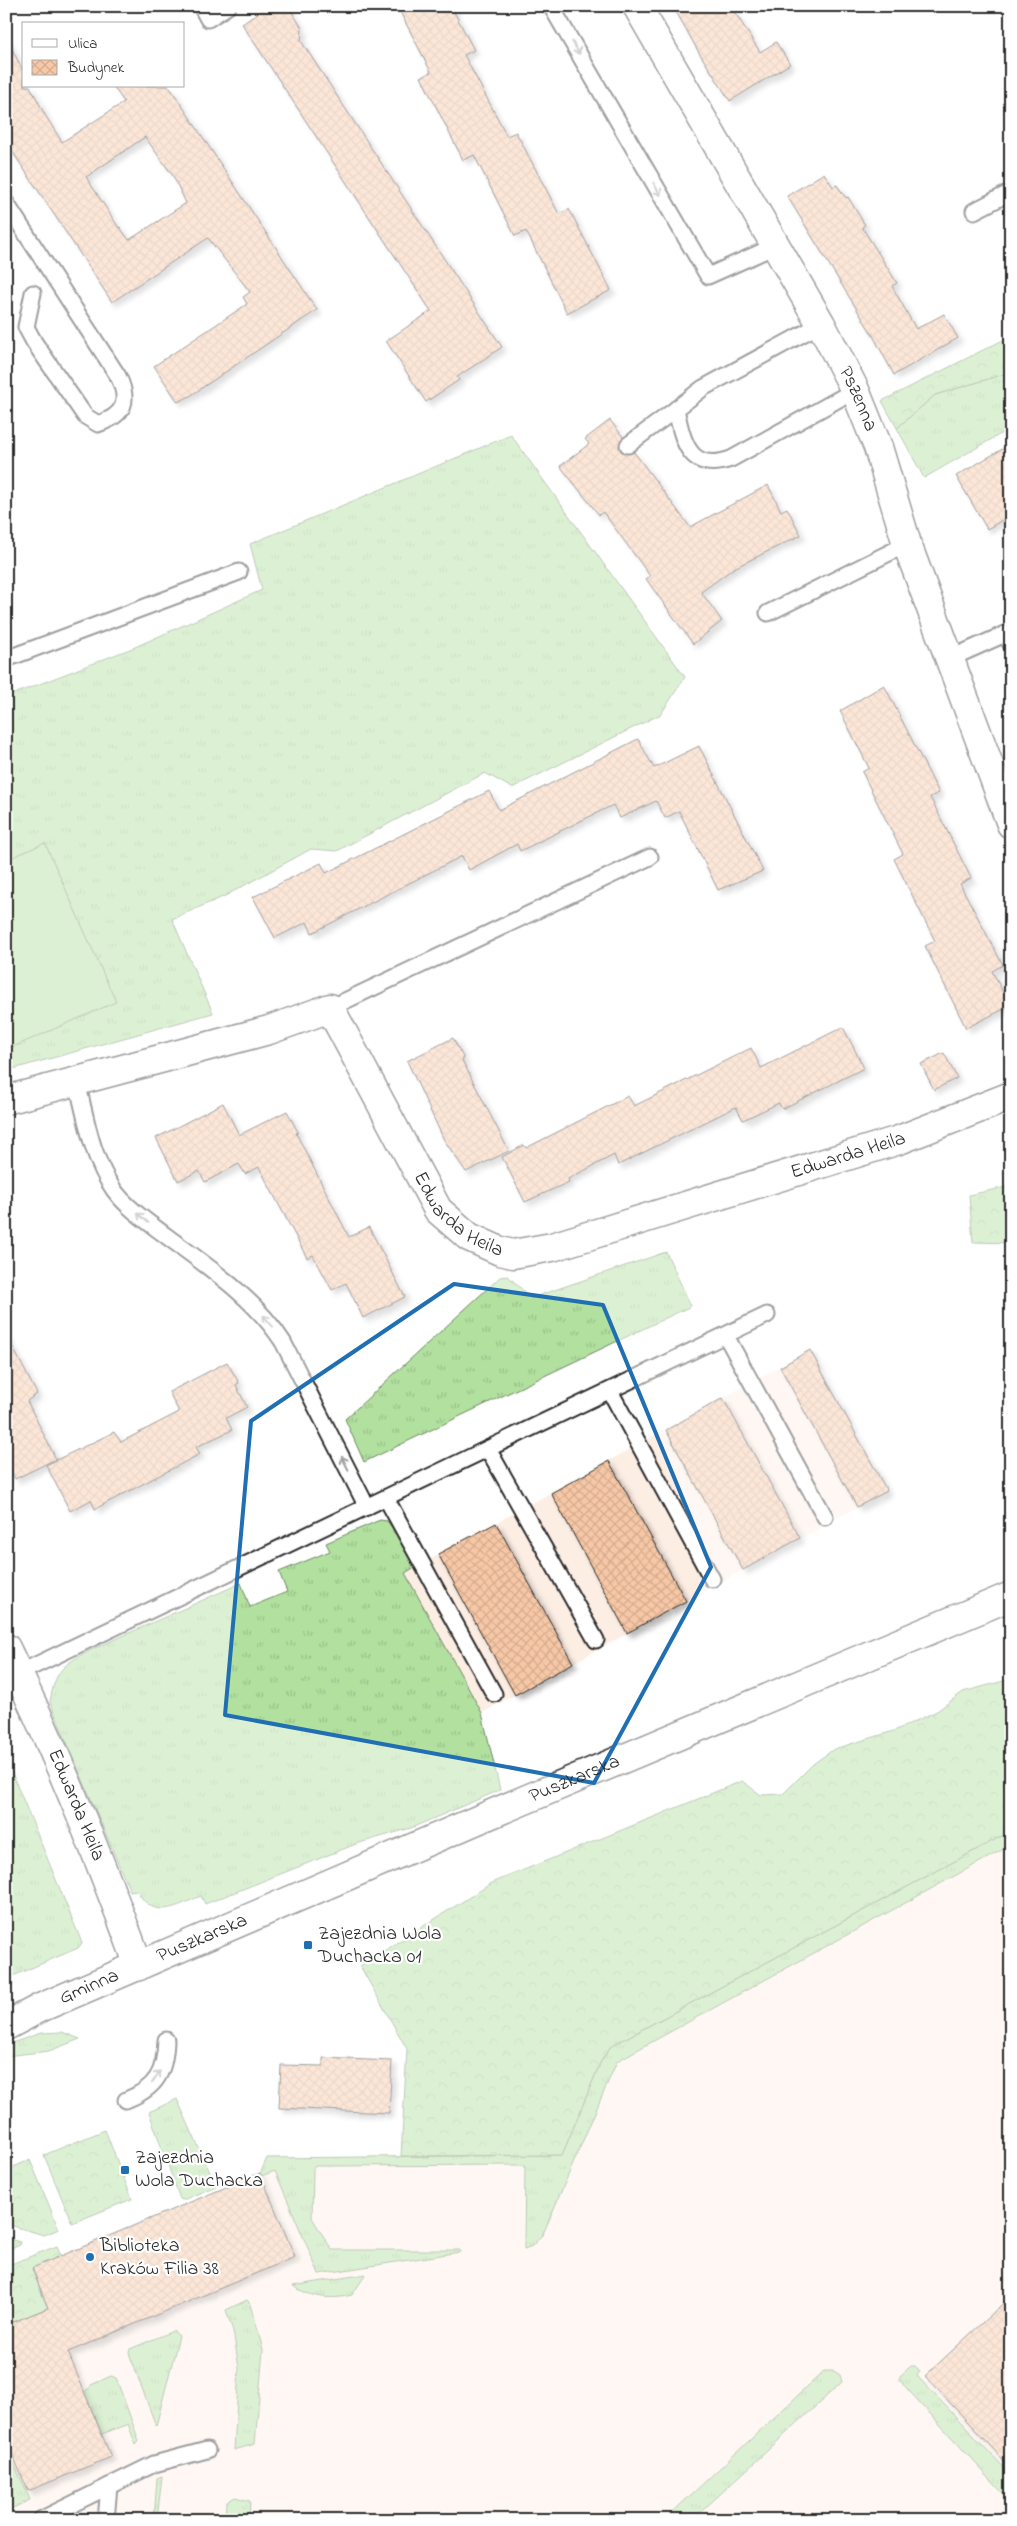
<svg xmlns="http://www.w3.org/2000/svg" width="1017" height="2526" font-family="'Indie Flower',sans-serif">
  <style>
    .built { fill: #fdeee4 }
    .grass { fill: url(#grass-tufts); stroke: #6e8665 }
    .forest { fill: url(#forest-crowns); stroke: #6e8665 }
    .garden { fill: #b2e09f; stroke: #6e8665 }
    .building { fill: url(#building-cross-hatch); stroke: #2b2b2b; fill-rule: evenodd; filter: url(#shadow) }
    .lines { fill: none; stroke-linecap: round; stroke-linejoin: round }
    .service-casing { stroke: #2b2b2b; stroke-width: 19 }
    .minor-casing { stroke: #2b2b2b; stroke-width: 31 }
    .service { stroke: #fff; stroke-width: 15 }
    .minor { stroke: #fff; stroke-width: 28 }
    .oneway { stroke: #a0a0a0 }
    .marked { fill: none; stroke: #1f6fb2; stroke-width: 4; stroke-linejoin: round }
    .poi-dot { fill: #1f6fb2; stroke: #fff; stroke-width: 2 }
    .labels { text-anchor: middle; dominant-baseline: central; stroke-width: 4.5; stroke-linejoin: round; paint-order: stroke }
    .street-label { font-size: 20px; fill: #2b2b2b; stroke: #fff }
    .poi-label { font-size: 20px; fill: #2b2b2b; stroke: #fff; text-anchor: start }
  </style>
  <defs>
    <pattern id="grass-tufts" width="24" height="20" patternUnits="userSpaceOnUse" patternTransform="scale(1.25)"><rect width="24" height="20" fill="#b2e09f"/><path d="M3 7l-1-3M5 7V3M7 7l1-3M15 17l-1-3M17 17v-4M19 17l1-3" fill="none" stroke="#99c089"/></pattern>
    <pattern id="forest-crowns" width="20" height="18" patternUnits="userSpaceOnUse" patternTransform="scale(1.25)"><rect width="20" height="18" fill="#b2e09f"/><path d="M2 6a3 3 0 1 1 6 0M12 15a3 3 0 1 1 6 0" fill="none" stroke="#99c089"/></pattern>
    <pattern id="building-cross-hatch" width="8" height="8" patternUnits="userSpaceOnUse" patternTransform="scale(1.25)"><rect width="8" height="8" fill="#f7c8a6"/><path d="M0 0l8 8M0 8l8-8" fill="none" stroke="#d4ac8f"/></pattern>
    <filter id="shadow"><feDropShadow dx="4.5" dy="4.5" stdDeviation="2.5" flood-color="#0004"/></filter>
  </defs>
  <rect width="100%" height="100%" fill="#fff"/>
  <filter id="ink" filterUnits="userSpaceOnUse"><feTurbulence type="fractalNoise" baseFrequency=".02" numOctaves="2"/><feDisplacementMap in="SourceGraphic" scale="10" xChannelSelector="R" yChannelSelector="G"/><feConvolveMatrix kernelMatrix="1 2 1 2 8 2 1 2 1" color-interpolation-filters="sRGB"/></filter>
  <g filter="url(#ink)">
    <!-- built -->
    <g class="built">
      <path d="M810 1350 887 1491 482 1713 405 1573Z"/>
      <path d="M1011 1831V2520H6V2325L32 2268 260 2174 267 2158 562 2155 601 2061Z"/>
    </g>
    <!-- grass -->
    <g class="grass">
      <path d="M1011 372V428L924 478 897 428 935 395Z"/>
      <path d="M511 435 685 677 661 714 512 788 485 773 337 851 311 849 225 896 172 919 213 1013 6 1071V697L135 647 262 590 250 544Z"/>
      <path d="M666 1252 691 1306 364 1462 345 1419 500 1277 508 1276 531 1298Z"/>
      <path d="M380 1520 387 1521 396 1532 415 1567 405 1573 482 1713 500 1790 411 1828 356 1844 205 1904 201 1896C176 1906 153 1922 137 1890L130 1891 50 1702C55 1671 62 1665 89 1651L241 1583 250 1607 287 1592 279 1572 330 1551 326 1543Z"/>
      <path d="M6 1758 82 1943 78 1948 13 1976 6 1975Z"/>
      <path d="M1011 1831V1845L617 2061 543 2234 532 2246 524 2249 525 2165 315 2166 313 2169 312 2218 332 2250H460V2252L319 2274 275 2171 261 2176 260 2174 267 2158 562 2155 601 2061 611 2046Z"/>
      <path d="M62 2032 80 2039 49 2051 6 2056V2045L41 2033Z"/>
      <path d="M177 2099 216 2186 183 2200 180 2199 149 2112Z"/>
      <path d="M366 2274 352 2295C330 2300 312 2298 293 2286Z"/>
      <path d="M247 2300 251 2304 263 2350 255 2444 234 2450 239 2368 233 2331 226 2310Z"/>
      <path d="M173 2331 179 2336 156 2426 129 2353 130 2349Z"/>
      <path d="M911 2366H915L920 2371 917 2376 1011 2475V2502L900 2381V2376Z"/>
      <path d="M828 2371H834L840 2375 842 2382 692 2520H664L822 2373Z"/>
      <path d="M111 2376 116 2378 139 2441 136 2445 128 2424 102 2434 84 2392 91 2387V2385Z"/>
      <path d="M6 2445 30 2500 6 2511Z"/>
      <path d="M162 2476 157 2520H154L157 2478Z"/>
      <path d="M235 2497 250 2501 249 2520H226L227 2502Z"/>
    </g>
    <!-- forest -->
    <g class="forest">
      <path d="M1011 336V372L935 395 897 428 882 401Z"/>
      <path d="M1011 1186V1243L973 1242 969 1195Z"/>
      <path d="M1011 1679V1831L611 2046 601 2061 562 2155 401 2156 407 2049 360 1966 492 1883 742 1781 761 1795 783 1794 813 1764 834 1749 894 1731 937 1711 963 1692Z"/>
      <path d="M105 2130 132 2199 72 2223 44 2155Z"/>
      <path d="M30 2160 59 2229 44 2235 6 2224V2170Z"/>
      <path d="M6 2238 21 2242 20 2245 6 2251Z"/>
      <path d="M57 2246 61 2257 32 2269 48 2308 6 2325V2266Z"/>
    </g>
    <!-- garden -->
    <path class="garden" d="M45 843 116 1002 6 1050V860Z"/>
    <!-- building -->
    <g class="building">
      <path d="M268 6H288L302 28 301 41 502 347 457 377 459 380 426 402 386 341 431 311 242 24Z"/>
      <path d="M397 6H451L474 50 464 55 507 136 516 132 559 214 569 209 611 290 567 313 526 231 515 236 474 155 463 160 421 77 431 72Z"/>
      <path d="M673 6H731L760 52 776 42 790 64 730 101 698 51Z"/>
      <path d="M6 37 24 73V86H30L45 115 62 142 124 102 113 86H169L317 310 190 396 178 402 154 366 247 304 243 297 250 292 208 238 112 302 6 142ZM145 137 173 176 186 203 129 240 120 227 119 228 86 177Z"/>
      <path d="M824 173 833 187 837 185 846 198 848 197 865 225 862 227 897 283 892 286 916 329 944 314 958 338 894 375 872 334 787 196Z"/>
      <path d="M610 420 623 437 619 446 621 451 629 454 634 452 690 527 768 485 781 511 787 508 801 535 734 568 701 592 722 621 693 644 646 579 650 576 603 512 599 515 560 466 589 444 585 439Z"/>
      <path d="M1011 444V515L987 529 956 476Z"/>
      <path d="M884 685 939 793 930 797 971 878 960 884 1003 965 992 971 1010 1006 966 1028 925 946 935 941 894 859 903 854 862 772 869 768 840 711Z"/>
      <path d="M638 739 654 768 699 746 763 871 718 890 679 811 665 818 656 801 620 818 613 805 520 851 517 844 469 870 462 856 312 933 307 922 275 938 253 897 321 863 326 873 489 791 499 810Z"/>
      <path d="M843 1027 864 1068 782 1109 779 1103 743 1120 736 1107 618 1165 614 1155 568 1179 569 1182 525 1202 502 1157 524 1145 526 1148 628 1096 634 1106 751 1048 761 1068Z"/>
      <path d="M453 1038 464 1059 462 1060 509 1151 466 1172 444 1140 407 1061Z"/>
      <path d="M944 1053 957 1078 934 1090 921 1064Z"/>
      <path d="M223 1103 239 1135 287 1111 298 1132 296 1133 349 1237 369 1227 405 1297 363 1318 346 1283 332 1290 313 1255 307 1258 259 1167 245 1174 239 1164 205 1182 199 1171 178 1181 156 1138Z"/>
      <path d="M6 1334 37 1394 27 1401 56 1459 15 1479 6 1462Z"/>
      <path d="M810 1350 887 1491 857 1507 780 1367Z"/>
      <path d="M227 1362 239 1383 236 1385 247 1407 226 1418 232 1430 196 1447 200 1454 95 1509 91 1500 70 1511 46 1465 114 1432 121 1442 179 1412 169 1392Z"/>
      <path d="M723 1398 800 1538 743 1570 666 1430Z"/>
      <path d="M609 1461 686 1601 627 1633 551 1493Z"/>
      <path d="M496 1523 573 1663 515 1695 438 1554Z"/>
      <path d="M323 2058 392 2061 389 2113 279 2108 281 2065 323 2066Z"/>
      <path d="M260 2173 295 2257 68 2352 111 2457 28 2491 6 2439V2325L48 2308 32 2268Z"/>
      <path d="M1011 2296V2468L925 2376Z"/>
    </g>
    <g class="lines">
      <defs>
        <g id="service">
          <path d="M201 6 208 19 228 6"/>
          <path d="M551 6 708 276 775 246"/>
          <path d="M6 203 118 376C130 401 125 415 98 424L85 416 34 342 26 327 33 293"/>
          <path d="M974 211 1011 192"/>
          <path d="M821 324 703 388 676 409C683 443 690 473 731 459L855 390"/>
          <path d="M628 445 676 409"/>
          <path d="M768 613 907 544"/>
          <path d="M6 659 239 572"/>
          <path d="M949 659 1005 634 1011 644"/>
          <path d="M330 1008 650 857"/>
          <path d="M77 1082C86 1118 92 1159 114 1190 127 1208 148 1222 165 1235 208 1267 254 1297 283 1342L367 1507"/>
          <path d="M726 1336 825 1517"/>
          <path d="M610 1391 712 1579"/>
          <path d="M488 1449 596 1640"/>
          <path d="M386 1498 494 1694"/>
          <path d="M13 1676 767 1315"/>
          <path d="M126 2100C157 2088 165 2072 166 2040"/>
          <path d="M40 2520 154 2464 207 2450"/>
          <path d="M106 2520 109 2486"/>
        </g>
        <g id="minor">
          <path id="s1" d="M637 6 821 324 855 390 878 447 907 544 1011 824"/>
          <path id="s2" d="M6 1100 269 1030 330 1008 438 1210 469 1237 500 1251 513 1254 552 1247 899 1140 1011 1096"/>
          <path id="s3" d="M6 1648C56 1751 100 1859 139 1966"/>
          <path id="s4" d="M6 2026 40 2008 489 1815 1011 1596"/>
        </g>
      </defs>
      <!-- service casing -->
      <use href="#service" class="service-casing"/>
      <!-- minor casing -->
      <use href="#minor" class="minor-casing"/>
      <!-- service -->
      <use href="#service" class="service"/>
      <!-- minor -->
      <use href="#minor" class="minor"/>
    </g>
    <!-- one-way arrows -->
    <defs><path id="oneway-shaft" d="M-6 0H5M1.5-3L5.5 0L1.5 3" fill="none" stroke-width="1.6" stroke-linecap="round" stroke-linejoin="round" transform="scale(1.25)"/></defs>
    <g class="oneway">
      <use href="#oneway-shaft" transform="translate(576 48) rotate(60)"/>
      <use href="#oneway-shaft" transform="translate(657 189) rotate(60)"/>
      <use href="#oneway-shaft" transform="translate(143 1218) rotate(-139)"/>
      <use href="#oneway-shaft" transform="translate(268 1321) rotate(-131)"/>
      <use href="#oneway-shaft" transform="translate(345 1463) rotate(-117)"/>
      <use href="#oneway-shaft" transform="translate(156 2077) rotate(-56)"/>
    </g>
  </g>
  <!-- marked area -->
  <path d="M0 0H1017V2526H0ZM454 1284 603 1305 711 1567 594 1783 225 1715 251 1421Z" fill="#fff" fill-opacity=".55" fill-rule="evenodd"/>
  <path class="marked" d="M454 1284 603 1305 711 1567 594 1783 225 1715 251 1421Z"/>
  <!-- markers -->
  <g class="poi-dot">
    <rect x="303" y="1940" width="10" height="10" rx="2.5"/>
    <rect x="120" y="2165" width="10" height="10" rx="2.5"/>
    <circle cx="90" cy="2257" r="5"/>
  </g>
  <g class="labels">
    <!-- street labels -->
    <g class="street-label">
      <text stroke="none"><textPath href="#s1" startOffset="451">Pszenna</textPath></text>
      <text stroke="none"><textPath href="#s2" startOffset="1004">Edwarda Heila</textPath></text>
      <text stroke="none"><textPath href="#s2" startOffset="584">Edwarda Heila</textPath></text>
      <text stroke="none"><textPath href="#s4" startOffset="620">Puszkarska</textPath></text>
      <text stroke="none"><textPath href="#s3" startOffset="172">Edwarda Heila</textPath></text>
      <text stroke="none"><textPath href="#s4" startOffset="215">Puszkarska</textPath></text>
      <text stroke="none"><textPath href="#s4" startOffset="92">Gminna</textPath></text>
    </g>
    <!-- poi labels -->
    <g class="poi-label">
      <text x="318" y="1934">Zajezdnia Wola<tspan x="318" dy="23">Duchacka 01</tspan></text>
      <text x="135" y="2158">Zajezdnia<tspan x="135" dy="23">Wola Duchacka</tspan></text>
      <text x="100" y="2246">Biblioteka<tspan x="100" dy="23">Kraków Filia 38</tspan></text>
    </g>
  </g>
  <!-- margin -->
  <rect width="1017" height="2526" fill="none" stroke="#fff" stroke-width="25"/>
  <rect x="12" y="12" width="992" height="2501" fill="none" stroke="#2b2b2b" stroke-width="2" filter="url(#ink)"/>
  <!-- legend -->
  <rect x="22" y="22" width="162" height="65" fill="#ffffff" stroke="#aaaaaa"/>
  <rect x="32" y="39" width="25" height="8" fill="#ffffff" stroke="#aaaaaa"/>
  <text x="68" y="48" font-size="15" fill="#2b2b2b">Ulica</text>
  <rect x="32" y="60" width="25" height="15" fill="url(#building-cross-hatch)" stroke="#aaaaaa"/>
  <text x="68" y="72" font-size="15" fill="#2b2b2b">Budynek</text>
</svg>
